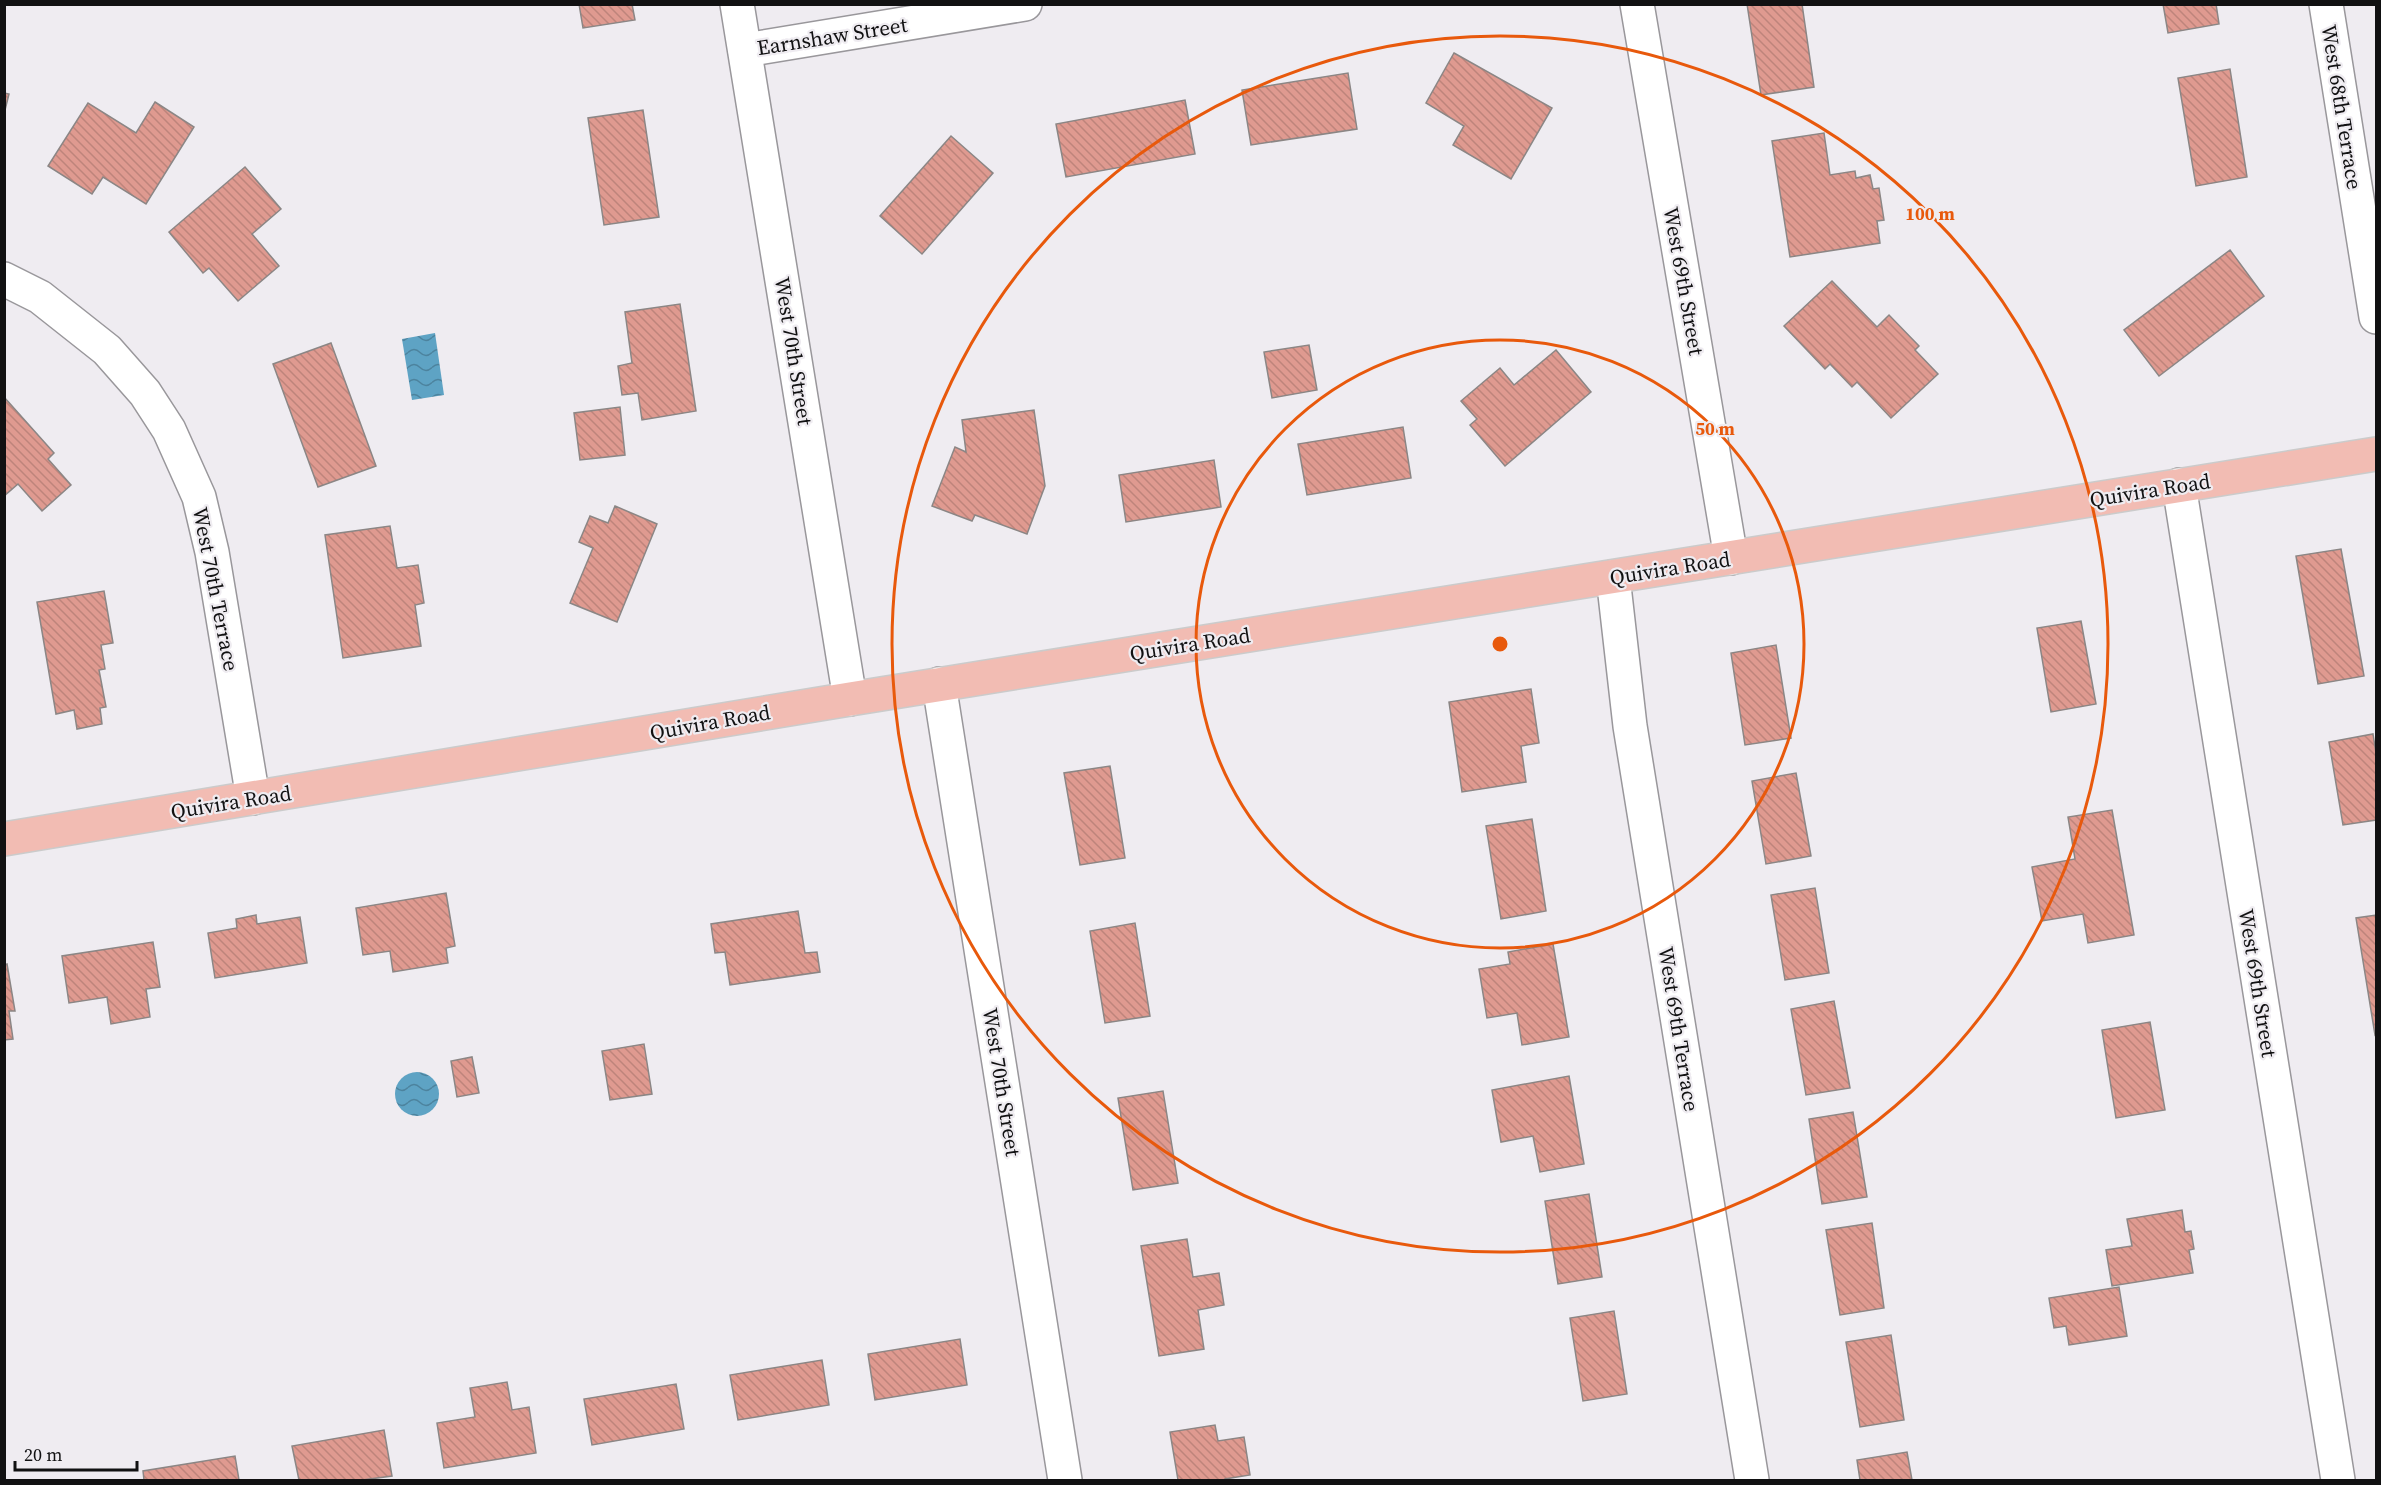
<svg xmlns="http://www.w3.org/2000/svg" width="2381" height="1485" font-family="'Source Serif 4',serif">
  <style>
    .water { fill: url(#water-waves) }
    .building { fill: url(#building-back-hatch); stroke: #8b8685; stroke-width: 1.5 }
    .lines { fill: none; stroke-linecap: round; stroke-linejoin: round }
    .minor-casing { stroke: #99979b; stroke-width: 36 }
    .primary-casing { stroke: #cbcbcb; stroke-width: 36 }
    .minor { stroke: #fff; stroke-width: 33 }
    .primary { stroke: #f2bcb3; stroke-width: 33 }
    .ring { fill: none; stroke: #e8590c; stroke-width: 3 }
    .labels { text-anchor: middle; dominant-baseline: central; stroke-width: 4.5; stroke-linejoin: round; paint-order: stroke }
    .street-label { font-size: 21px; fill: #111112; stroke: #efecf1 }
    .centre { fill: #e8590c; stroke: #efecf1; stroke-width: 3 }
    .ring-label { font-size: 18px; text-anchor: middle; font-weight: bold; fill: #e8590c; stroke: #efecf1; stroke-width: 4.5; stroke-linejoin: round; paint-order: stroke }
  </style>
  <defs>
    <pattern id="water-waves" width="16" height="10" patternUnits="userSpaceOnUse" patternTransform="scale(1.5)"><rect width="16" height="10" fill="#5ea3c4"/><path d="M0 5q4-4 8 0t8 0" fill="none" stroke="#4c839e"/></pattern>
    <pattern id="building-back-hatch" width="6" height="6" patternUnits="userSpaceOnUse" patternTransform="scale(1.5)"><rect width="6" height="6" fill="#df9a90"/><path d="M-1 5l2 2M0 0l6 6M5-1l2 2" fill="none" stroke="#be847b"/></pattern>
  </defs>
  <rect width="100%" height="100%" fill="#efecf1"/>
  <!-- water -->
  <g class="water">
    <path d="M435 333 444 395 412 400 402 339Z"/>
    <circle cx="417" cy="1094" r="22"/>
  </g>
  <!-- building -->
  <g class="building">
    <path d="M579 4H632L635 20 583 28Z"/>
    <path d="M1747 4H1802L1814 87 1761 95Z"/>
    <path d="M2163 4H2216L2219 24 2168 33Z"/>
    <path d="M1454 53 1552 108 1511 179 1453 145 1464 126 1426 103Z"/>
    <path d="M2230 69 2247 177 2196 186 2178 78Z"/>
    <path d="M1348 73 1357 129 1251 145 1242 90Z"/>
    <path d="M4 93 9 94 4 114Z"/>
    <path d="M1185 100 1195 154 1066 177 1056 124Z"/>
    <path d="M155 102 194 127 146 204 103 177 92 194 48 166 88 103 136 133Z"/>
    <path d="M643 110 659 217 604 225 588 118Z"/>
    <path d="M1824 133 1830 175 1855 171 1856 178 1870 175 1873 189 1879 188 1884 220 1877 221 1880 243 1790 257 1772 141Z"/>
    <path d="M951 136 993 173 922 254 880 216Z"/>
    <path d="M245 167 281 209 252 234 279 266 238 301 209 268 203 273 169 232Z"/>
    <path d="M2230 250 2264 296 2159 376 2124 330Z"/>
    <path d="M1832 281 1877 327 1889 315 1919 346 1915 350 1938 374 1891 418 1857 382 1852 387 1830 364 1825 369 1784 326Z"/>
    <path d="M680 304 696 411 642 420 638 393 622 395 618 366 632 363 625 312Z"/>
    <path d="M331 343 376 466 318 487 273 364Z"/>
    <path d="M1309 345 1317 390 1272 398 1264 352Z"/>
    <path d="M1556 350 1591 392 1505 466 1470 425 1477 419 1461 401 1500 368 1514 385Z"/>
    <path d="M4 397 54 453 48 459 71 485 42 511 18 484 4 496Z"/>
    <path d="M620 407 625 455 580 460 574 413Z"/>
    <path d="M1034 410 1045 486 1027 534 975 515 972 521 932 506 955 447 966 452 962 420Z"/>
    <path d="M1403 427 1411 478 1307 495 1298 444Z"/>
    <path d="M1214 460 1221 507 1126 522 1119 475Z"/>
    <path d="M615 506 657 524 617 622 570 603 593 548 579 542 590 516 608 523Z"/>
    <path d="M390 526 397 568 418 565 424 603 415 605 421 646 343 658 325 535Z"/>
    <path d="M2341 549 2364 676 2318 684 2296 556Z"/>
    <path d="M104 591 113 643 101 645 105 669 99 670 106 707 100 708 102 724 77 729 74 710 56 714 37 602Z"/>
    <path d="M2081 621 2096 704 2051 712 2037 628Z"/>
    <path d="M1776 645 1791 738 1745 745 1731 653Z"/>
    <path d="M1531 689 1539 743 1521 746 1526 782 1462 792 1449 702Z"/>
    <path d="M2373 734 2376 753V820L2343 825 2329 742Z"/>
    <path d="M1110 766 1125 858 1080 865 1064 773Z"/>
    <path d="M1796 773 1811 856 1766 864 1752 781Z"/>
    <path d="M2112 810 2134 935 2088 943 2083 914 2042 921 2032 867 2075 859 2068 817Z"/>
    <path d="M1532 819 1546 911 1501 919 1486 826Z"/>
    <path d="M1815 888 1829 973 1785 980 1771 895Z"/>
    <path d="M446 893 455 946 446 948 448 963 393 972 390 951 363 955 356 908Z"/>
    <path d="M798 911 805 953 817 952 820 972 730 985 725 952 715 953 711 924Z"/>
    <path d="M256 915 257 924 300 917 307 963 215 978 208 933 237 928 236 919Z"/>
    <path d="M2376 915V1034L2375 1035 2356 918Z"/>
    <path d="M1135 923 1150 1016 1105 1023 1090 931Z"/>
    <path d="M153 942 160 987 146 989 150 1017 111 1024 107 997 69 1003 62 956Z"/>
    <path d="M1553 944 1569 1037 1522 1045 1517 1013 1487 1018 1479 969 1510 964 1508 952Z"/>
    <path d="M7 964 15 1011H9L13 1039 4 1040V965Z"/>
    <path d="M1834 1001 1850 1088 1806 1095 1791 1009Z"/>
    <path d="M2150 1022 2165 1110 2116 1118 2102 1030Z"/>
    <path d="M644 1044 652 1094 610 1100 602 1051Z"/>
    <path d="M472 1057 479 1093 457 1097 451 1061Z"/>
    <path d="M1569 1076 1584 1164 1540 1172 1533 1136 1501 1142 1492 1090Z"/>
    <path d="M1163 1091 1178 1183 1133 1190 1118 1098Z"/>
    <path d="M1853 1112 1867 1197 1822 1204 1809 1119Z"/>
    <path d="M1589 1194 1602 1277 1558 1284 1545 1201Z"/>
    <path d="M2182 1210 2185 1232 2191 1231 2194 1249 2189 1250 2193 1273 2112 1286 2106 1250 2132 1246 2127 1219Z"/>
    <path d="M1872 1223 1884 1308 1840 1315 1826 1230Z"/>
    <path d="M1187 1239 1193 1277 1219 1273 1224 1305 1198 1310 1204 1349 1159 1356 1141 1246Z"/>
    <path d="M2119 1287 2127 1336 2069 1345 2066 1326 2054 1328 2049 1298Z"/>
    <path d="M1614 1311 1627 1394 1583 1401 1570 1318Z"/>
    <path d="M1891 1335 1904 1420 1860 1427 1846 1342Z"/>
    <path d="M960 1339 967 1385 875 1400 868 1354Z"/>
    <path d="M822 1360 829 1405 738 1420 730 1375Z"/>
    <path d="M507 1382 512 1410 529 1407 536 1453 444 1468 437 1423 475 1417 470 1388Z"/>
    <path d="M676 1384 684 1429 592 1445 584 1399Z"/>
    <path d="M1215 1425 1218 1441 1244 1437 1250 1475 1225 1479V1480H1178L1170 1432Z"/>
    <path d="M384 1430 392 1476 362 1480H299L292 1446Z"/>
    <path d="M1907 1452 1912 1480H1860L1857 1460Z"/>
    <path d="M235 1456 239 1480H144L143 1471Z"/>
  </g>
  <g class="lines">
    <defs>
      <g id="minor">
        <path d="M737 4 850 699"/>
        <path d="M1637 4 1731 558"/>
        <path d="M2326 4 2376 317"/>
        <path d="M745 50 1025 4"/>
        <path d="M4 279 40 297 107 350 145 393 169 430 199 497 212 552 253 798"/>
        <path d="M2179 485 2338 1480"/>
        <path d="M1613 577 1630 726 1752 1480"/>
        <path d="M939 684 1065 1480"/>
      </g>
      <path id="primary" d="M4 839 850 699 2376 454"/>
    </defs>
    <!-- minor casing -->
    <use href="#minor" class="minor-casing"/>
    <!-- primary casing -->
    <use href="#primary" class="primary-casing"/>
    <!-- minor -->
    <use href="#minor" class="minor"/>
    <!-- primary -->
    <use href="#primary" class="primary"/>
  </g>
  <!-- distance rings -->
  <g class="ring">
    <circle cx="1500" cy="644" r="304"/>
    <circle cx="1500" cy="644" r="608"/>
  </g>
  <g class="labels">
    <!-- street labels -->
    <g class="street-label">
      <text transform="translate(832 36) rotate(-9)">Earnshaw Street</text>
      <text transform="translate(2342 107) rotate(81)">West 68th Terrace</text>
      <text transform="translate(1684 281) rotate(80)">West 69th Street</text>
      <text transform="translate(794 351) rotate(81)">West 70th Street</text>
      <text transform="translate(2150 490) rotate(-9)">Quivira Road</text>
      <text transform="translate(1670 568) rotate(-9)">Quivira Road</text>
      <text transform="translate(216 589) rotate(79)">West 70th Terrace</text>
      <text transform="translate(1190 644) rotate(-9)">Quivira Road</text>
      <text transform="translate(710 722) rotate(-10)">Quivira Road</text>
      <text transform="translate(231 802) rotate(-9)">Quivira Road</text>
      <text transform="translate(2258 983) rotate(81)">West 69th Street</text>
      <text transform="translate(1679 1029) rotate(81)">West 69th Terrace</text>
      <text transform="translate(1002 1082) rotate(81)">West 70th Street</text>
    </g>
  </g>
  <circle cx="1500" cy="644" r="9" class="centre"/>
  <g class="ring-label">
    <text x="1930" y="220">100 m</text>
    <text x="1715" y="435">50 m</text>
  </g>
  <!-- border -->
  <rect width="2381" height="1485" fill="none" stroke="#111112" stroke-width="12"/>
  <!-- scale -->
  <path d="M15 1461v9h122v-9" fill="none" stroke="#111112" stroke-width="3"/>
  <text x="24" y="1461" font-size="18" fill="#111112" stroke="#efecf1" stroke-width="4.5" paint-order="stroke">20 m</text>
</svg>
